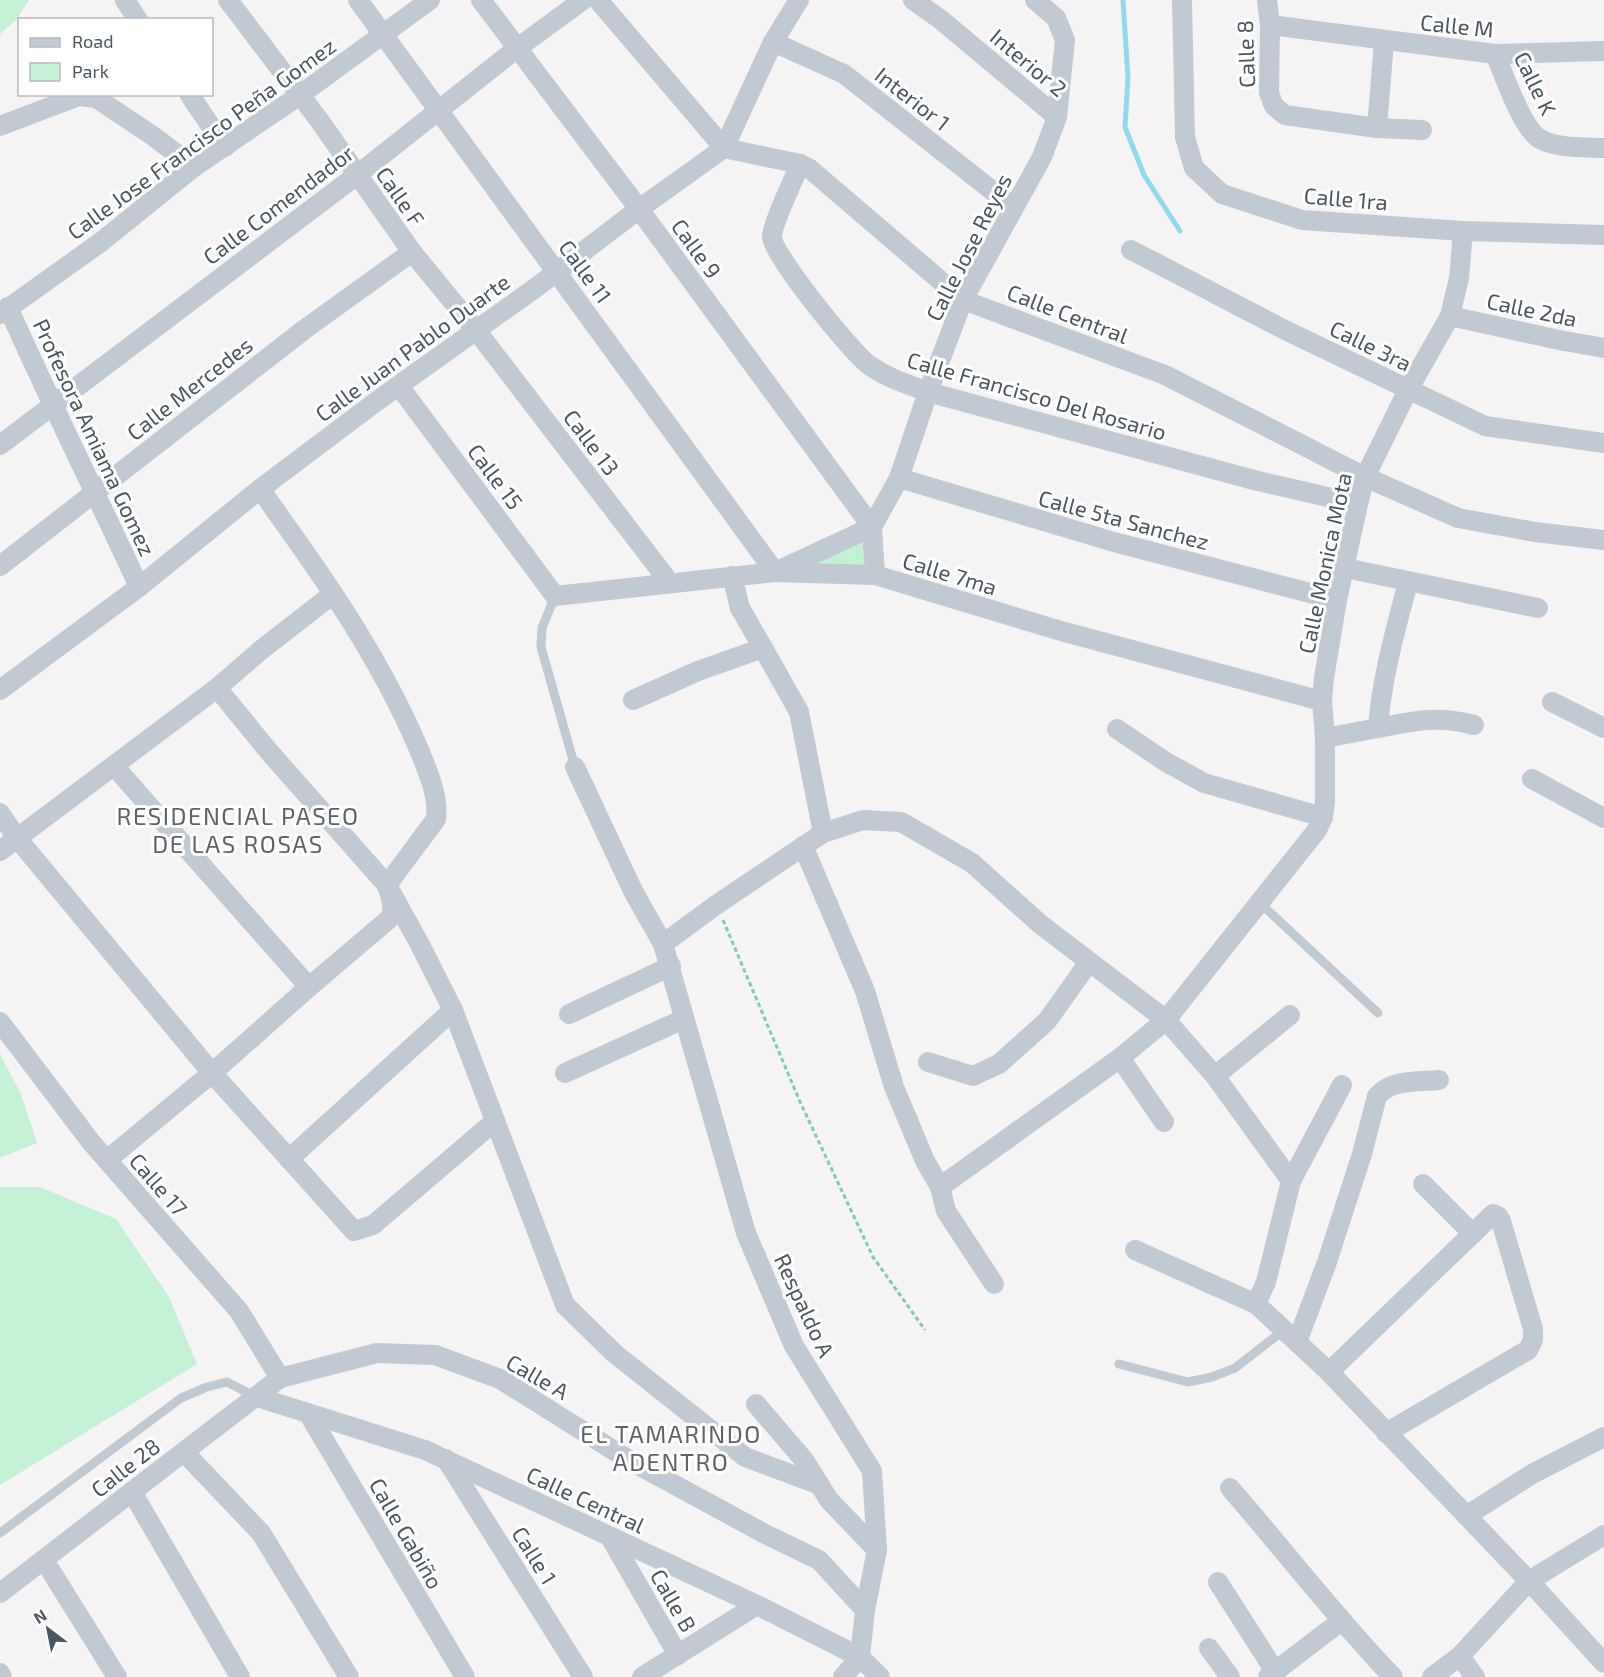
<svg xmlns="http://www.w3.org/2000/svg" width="1604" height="1677" font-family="'Exo 2',sans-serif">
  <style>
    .green { fill: #c3f1d5 }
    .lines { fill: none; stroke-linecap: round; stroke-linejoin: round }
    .stream { stroke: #90daee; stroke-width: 5 }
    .path { stroke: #7ad0a6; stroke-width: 3; stroke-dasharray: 4.5 3; stroke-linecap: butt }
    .lane { stroke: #c1cad2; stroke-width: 9 }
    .street { stroke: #c1cad2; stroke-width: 20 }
    .labels { text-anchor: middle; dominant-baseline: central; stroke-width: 6; stroke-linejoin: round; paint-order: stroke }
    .street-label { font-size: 22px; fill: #4a5661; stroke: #fff }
    .neighbourhood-label { font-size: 24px; letter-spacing: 1.5px; fill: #5f6368; stroke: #fff }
  </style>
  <rect width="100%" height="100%" fill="#f5f3f3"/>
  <!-- green -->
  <g class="green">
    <path d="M0 0H29L16 20 0 34Z"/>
    <path d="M864 538 867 567 808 568Z"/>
    <path d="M0 1054 21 1094 37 1143 0 1158Z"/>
    <path d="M0 1187H40L116 1219 169 1297 197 1364 0 1485Z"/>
  </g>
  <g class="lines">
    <!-- stream -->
    <path class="stream" d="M1123 0 1128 78 1125 127 1144 175 1180 231"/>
    <!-- path -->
    <path class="path" d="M723 920 801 1104 873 1257 925 1330"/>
    <!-- lane -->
    <g class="lane">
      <path d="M555 596 542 628 541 647 575 767"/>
      <path d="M1260 903 1378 1013"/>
      <path d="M1119 1364 1188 1382 1212 1377 1235 1368 1284 1330"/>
      <path d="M0 1533 181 1398 207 1387 227 1382 256 1397"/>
    </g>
    <!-- street -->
    <g class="street">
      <path d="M125 0 138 20"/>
      <path d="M228 0 319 120 412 252 476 330 670 583"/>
      <path d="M358 0 775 572 872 527 639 209 481 0"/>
      <path d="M598 0 724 148 800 164 810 169 963 300 1165 375 1365 477 1458 518 1535 532 1604 540"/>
      <path d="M913 0 940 19 1057 117"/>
      <path d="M1182 0 1185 137 1194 168 1222 194 1302 220 1463 231 1604 235"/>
      <path d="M1267 0 1270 25 1269 93 1274 106 1285 115 1377 128 1422 130"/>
      <path d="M1270 25 1495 54 1604 51"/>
      <path d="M773 42 844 74 1013 207"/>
      <path d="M1495 54C1504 74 1522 129 1540 139 1559 149 1583 147 1604 148"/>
      <path d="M189 94 225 147"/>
      <path d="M0 126 79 96 96 98 153 136 194 167"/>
      <path d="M1377 128 1384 41"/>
      <path d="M800 164C794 179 772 224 772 237 772 254 852 353 869 365 887 378 907 384 928 392L1254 480 1358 504"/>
      <path d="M1131 250 1285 330 1485 426 1604 443"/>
      <path d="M8 307C50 402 96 493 139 587"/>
      <path d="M0 314 101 242 194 167 300 95 430 0"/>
      <path d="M1450 316 1564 341 1604 348"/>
      <path d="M399 386 555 596 775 572 875 575 1061 631 1322 701"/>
      <path d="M0 445 357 175 516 49 583 0"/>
      <path d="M899 478 1114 542 1337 600"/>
      <path d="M0 566 305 329 412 252"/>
      <path d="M1345 568 1538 608"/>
      <path d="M875 575 872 527 899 478 928 392 963 300 1042 157 1057 117 1065 40 1056 18 1035 0"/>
      <path d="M763 648 799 712 823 833"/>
      <path d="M217 688 271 754 387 885 418 941 453 1010 565 1305 614 1353 745 1457 820 1485"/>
      <path d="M0 690 139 587 260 489 377 401 538 286 639 209 724 148 773 42 799 0"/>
      <path d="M633 700 698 671 763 648 740 608 732 576"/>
      <path d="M1552 702 1604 728"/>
      <path d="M1378 728C1413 721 1438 715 1474 725"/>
      <path d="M1117 729 1166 762 1204 783 1323 817"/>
      <path d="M1325 738 1378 728C1382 676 1395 632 1408 582"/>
      <path d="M114 766 309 987"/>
      <path d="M575 767 633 891 663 944 746 1233 794 1346 872 1471 877 1550 865 1610 860 1657 843 1677"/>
      <path d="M1532 779 1604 818"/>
      <path d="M0 813 17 838 212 1073 354 1231 373 1225 495 1121"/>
      <path d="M803 846 865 991 894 1087 925 1161 940 1187"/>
      <path d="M0 851 217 688 261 650 333 594"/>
      <path d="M663 944 716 905 823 833 863 820 901 822 972 863 1040 924 1166 1020 1215 1076 1291 1181 1266 1282 1256 1304 1329 1372 1529 1581 1604 1663"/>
      <path d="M569 1014 671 966"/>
      <path d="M0 1022 91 1142 239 1311 280 1378"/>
      <path d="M928 1062 973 1076 999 1064 1047 1021 1089 962"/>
      <path d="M565 1073 684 1019"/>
      <path d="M1215 1076 1290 1015"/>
      <path d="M1164 1122 1120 1058 1166 1020 1317 830 1323 817 1325 801V738L1322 701 1324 678 1337 600 1358 504 1365 477 1408 390 1450 316 1459 278 1463 231"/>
      <path d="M289 1159 453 1010"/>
      <path d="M107 1160 212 1073 309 987 389 919C396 908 390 897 387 885L436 819C439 794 426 767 417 745 377 652 319 571 260 489"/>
      <path d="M1291 1181 1342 1085"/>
      <path d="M1423 1184 1473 1234"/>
      <path d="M1135 1250 1256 1304"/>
      <path d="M994 1284 946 1211 940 1187 1120 1058"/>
      <path d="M1297 1342 1326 1265 1362 1154 1377 1096C1392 1079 1418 1082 1439 1080"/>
      <path d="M1329 1372 1493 1214 1498 1216 1501 1221 1533 1329V1340L1528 1350 1386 1433"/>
      <path d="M257 1397 425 1450 757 1605 860 1657 880 1677"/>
      <path d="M756 1404 804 1460 829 1500 877 1550"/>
      <path d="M308 1413 465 1677"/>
      <path d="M184 1452 261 1533 349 1677"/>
      <path d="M446 1459 583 1677"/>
      <path d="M1230 1488C1285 1551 1335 1617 1393 1677"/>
      <path d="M132 1492 240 1677"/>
      <path d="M1466 1516 1532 1474 1604 1437"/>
      <path d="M610 1537 678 1655"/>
      <path d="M44 1560 117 1677"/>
      <path d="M1218 1582 1275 1671"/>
      <path d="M0 1593 280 1378 377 1353 435 1355 500 1379 629 1460 767 1535 819 1560 865 1610"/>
      <path d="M1209 1648 1230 1677"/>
      <path d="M1460 1656 1475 1677"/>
      <path d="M0 1673 2 1677"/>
      <path d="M642 1677 757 1605"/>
      <path d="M1268 1677 1341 1621"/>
      <path d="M1432 1677 1460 1656 1529 1581 1604 1535"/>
    </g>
  </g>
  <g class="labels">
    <!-- street labels -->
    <g class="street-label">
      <text transform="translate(1457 25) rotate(6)">Calle M</text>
      <text transform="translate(1245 54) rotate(-92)">Calle 8</text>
      <text transform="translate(1029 62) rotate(40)">Interior 2</text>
      <text transform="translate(1536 83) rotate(64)">Calle K</text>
      <text transform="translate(913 98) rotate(38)">Interior 1</text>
      <text transform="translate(201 138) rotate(-36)">Calle Jose Francisco Peña Gomez</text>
      <text transform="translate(401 196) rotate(55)">Calle F</text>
      <text transform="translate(1346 198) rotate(5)">Calle 1ra</text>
      <text transform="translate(278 204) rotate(-37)">Calle Comendador</text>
      <text transform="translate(968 247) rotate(-63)">Calle Jose Reyes</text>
      <text transform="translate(697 248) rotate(54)">Calle 9</text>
      <text transform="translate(586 271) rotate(54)">Calle 11</text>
      <text transform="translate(1532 309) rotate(12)">Calle 2da</text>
      <text transform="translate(1068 313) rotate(21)">Calle Central</text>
      <text transform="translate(1371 345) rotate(26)">Calle 3ra</text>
      <text transform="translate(412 347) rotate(-36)">Calle Juan Pablo Duarte</text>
      <text transform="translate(189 388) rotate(-38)">Calle Mercedes</text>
      <text transform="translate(1037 395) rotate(16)">Calle Francisco Del Rosario</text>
      <text transform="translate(95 437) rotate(65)">Profesora Amiama Gomez</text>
      <text transform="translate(592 442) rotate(53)">Calle 13</text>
      <text transform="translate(496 476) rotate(53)">Calle 15</text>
      <text transform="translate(1124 519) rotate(15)">Calle 5ta Sanchez</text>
      <text transform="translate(1324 563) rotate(-78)">Calle Monica Mota</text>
      <text transform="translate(950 573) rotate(17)">Calle 7ma</text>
      <text transform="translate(159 1184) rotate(49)">Calle 17</text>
      <text transform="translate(805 1305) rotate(65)">Respaldo A</text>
      <text transform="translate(538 1376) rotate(30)">Calle A</text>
      <text transform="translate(125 1467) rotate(-38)">Calle 28</text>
      <text transform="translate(586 1499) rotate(25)">Calle Central</text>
      <text transform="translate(407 1533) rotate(60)">Calle Gabiño</text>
      <text transform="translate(535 1555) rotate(58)">Calle 1</text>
      <text transform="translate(674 1600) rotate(60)">Calle B</text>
    </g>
    <!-- neighbourhood labels -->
    <g class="neighbourhood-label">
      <text x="238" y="815">RESIDENCIAL PASEO<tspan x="238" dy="28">DE LAS ROSAS</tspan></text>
      <text x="671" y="1433">EL TAMARINDO<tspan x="671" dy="28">ADENTRO</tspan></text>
    </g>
  </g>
  <!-- legend -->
  <rect x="18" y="18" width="195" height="78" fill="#ffffff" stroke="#b7bbc0" stroke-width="1.5"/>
  <rect x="30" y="38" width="30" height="9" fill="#c1cad2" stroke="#b7bbc0" stroke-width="1.5"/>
  <text x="72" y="48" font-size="18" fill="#4a5661">Road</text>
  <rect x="30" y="63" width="30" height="18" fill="#c3f1d5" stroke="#b7bbc0" stroke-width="1.5"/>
  <text x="72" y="78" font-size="18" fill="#4a5661">Park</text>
  <!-- north arrow -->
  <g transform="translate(48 1629) rotate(328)" stroke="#ffffff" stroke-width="4.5" paint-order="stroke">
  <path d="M0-4.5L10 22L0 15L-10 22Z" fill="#4a5661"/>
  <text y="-9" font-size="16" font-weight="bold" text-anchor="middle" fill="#4a5661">N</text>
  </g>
</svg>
